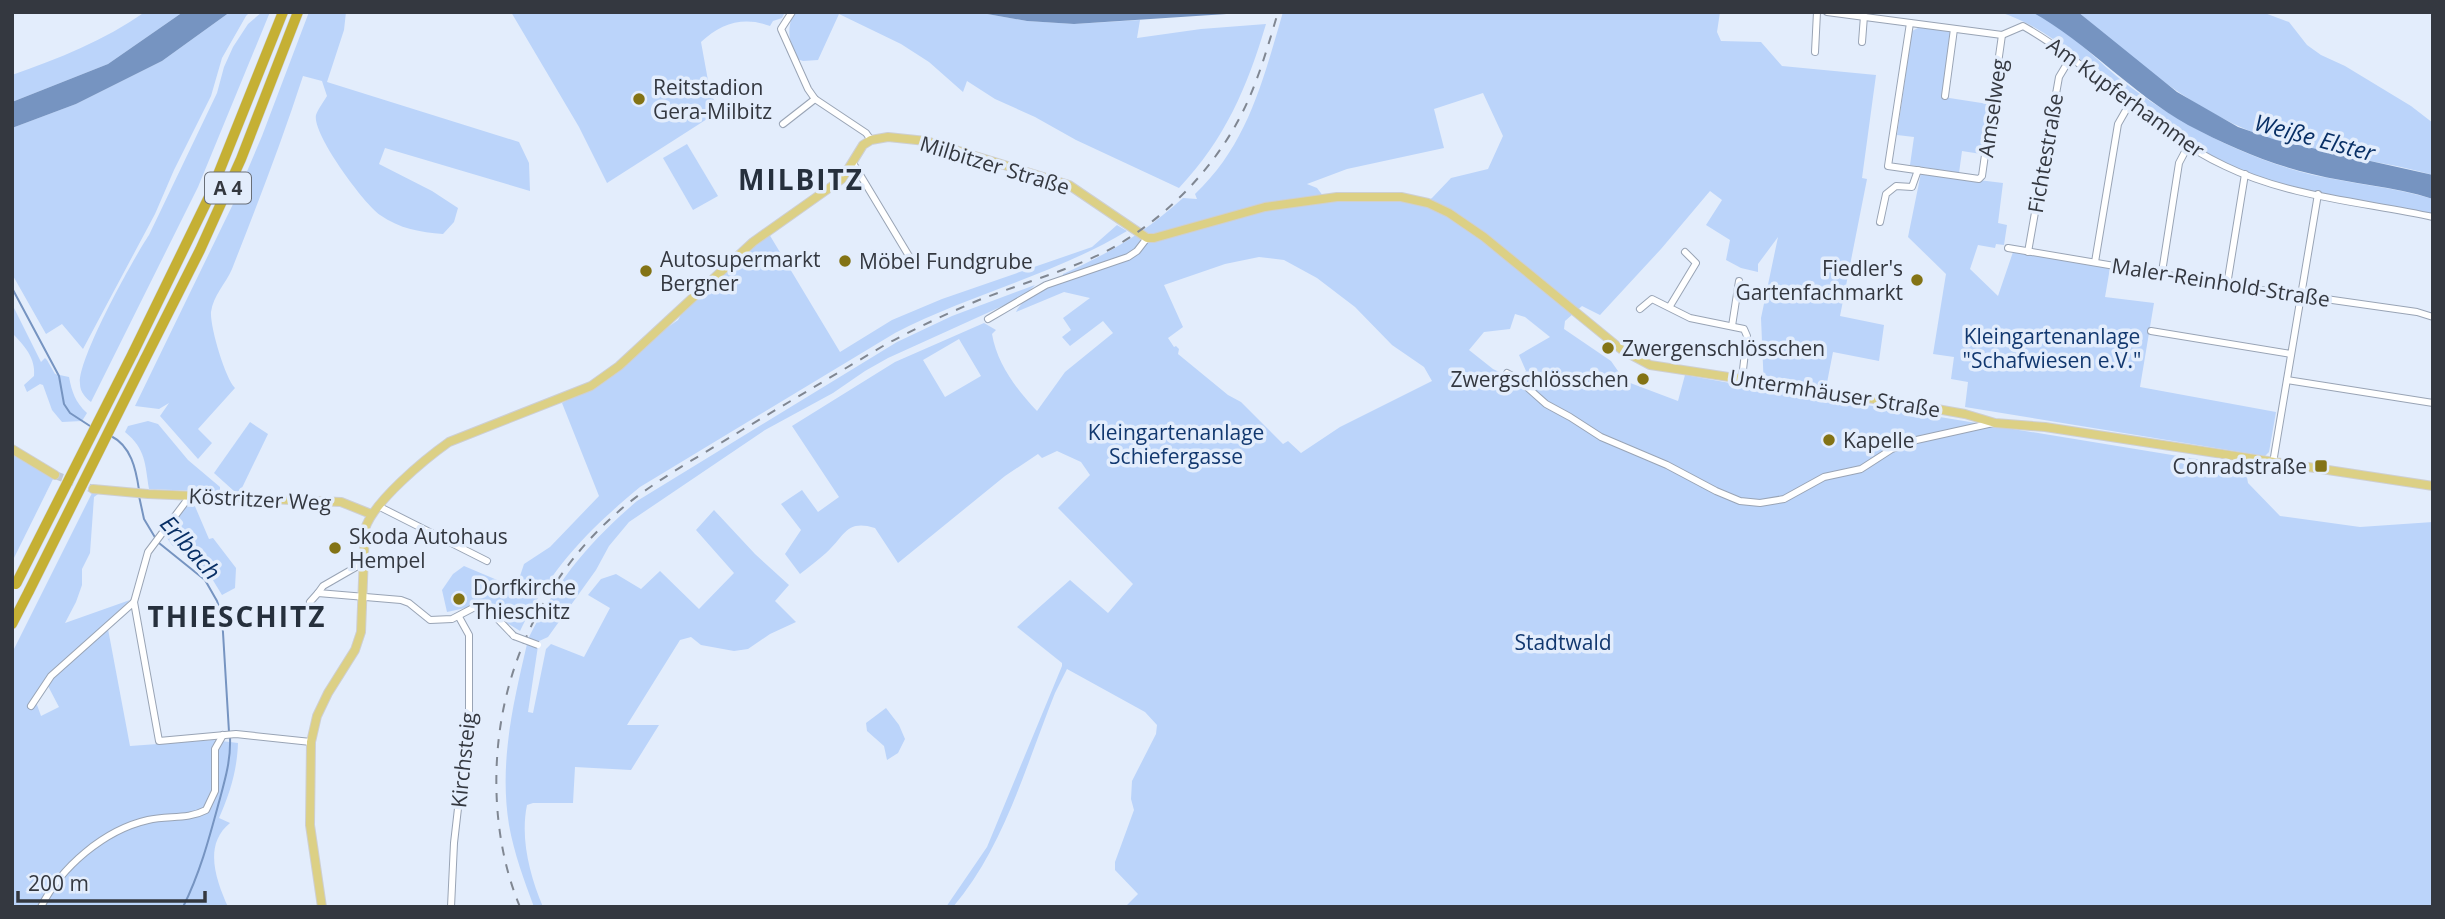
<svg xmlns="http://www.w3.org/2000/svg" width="2445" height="919" font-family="'Open Sans',sans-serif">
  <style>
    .green { fill: #bbd4fa; fill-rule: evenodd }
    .water { fill: #7694c1 }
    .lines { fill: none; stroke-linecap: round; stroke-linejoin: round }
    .stream { stroke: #7694c1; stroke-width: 2 }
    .major-tunnel { stroke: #c0c9d6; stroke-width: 8; stroke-dasharray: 8 4; stroke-linecap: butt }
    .minor-casing { stroke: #99a4b5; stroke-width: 8 }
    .major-casing { stroke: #cecfd1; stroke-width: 10 }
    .highway-casing { stroke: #cecfd1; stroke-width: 11 }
    .minor { stroke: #fff; stroke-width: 6 }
    .major { stroke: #dcd085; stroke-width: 8 }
    .highway { stroke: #c5b034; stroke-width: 10 }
    .rail { stroke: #808792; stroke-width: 2; stroke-dasharray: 9 9; stroke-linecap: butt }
    .minor-bridge-casing { stroke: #99a4b5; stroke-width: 8; stroke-linecap: butt }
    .highway-bridge-casing { stroke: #cecfd1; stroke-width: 11; stroke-linecap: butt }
    .minor-bridge { stroke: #fff; stroke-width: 6 }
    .highway-bridge { stroke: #c5b034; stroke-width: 10 }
    .poi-dot { fill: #837315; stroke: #e3edfc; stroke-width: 2.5 }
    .labels { text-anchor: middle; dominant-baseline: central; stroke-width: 7; stroke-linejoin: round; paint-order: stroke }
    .shield { fill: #e3edfc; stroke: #686e78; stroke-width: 2 }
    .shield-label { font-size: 19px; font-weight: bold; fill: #343840 }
    .poi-label { font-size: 21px; fill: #343840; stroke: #e3edfc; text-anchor: start }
    .street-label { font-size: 21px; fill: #343840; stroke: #e3edfc }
    .park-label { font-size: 21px; fill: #12386f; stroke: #e3edfc }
    .water-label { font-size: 23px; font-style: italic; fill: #082f65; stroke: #e3edfc }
    .district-label { font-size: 28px; font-weight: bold; letter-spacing: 2px; fill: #26303d; stroke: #e3edfc }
  </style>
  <rect width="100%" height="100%" fill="#e3edfc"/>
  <!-- green -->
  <g class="green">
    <path d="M145 12H183L108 64 12 102V75C58 59 105 40 145 12Z"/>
    <path d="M230 12H250L246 16 222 58 211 96 174 170 155 214 83 349 62 324 46 334 12 274V128L76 104 162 61Z"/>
    <path d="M262 12H270L198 187 91 402C86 398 80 392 80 384 77 360 133 259 149 235L217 93 224 67 233 47 248 24Z"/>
    <path d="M309 12H346L344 30 327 82 519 142 529 163 530 191 385 148 379 164 432 191 458 208 454 222 443 234C420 232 400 229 380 215 364 204 312 134 316 115 318 109 324 101 327 96L322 81 303 76C282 141 257 205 232 269 226 283 213 296 211 312 210 327 225 378 235 388L198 429 212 443 198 459 160 416 169 403 159 409 135 406 234 202 262 136Z"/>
    <path d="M511 12H785L782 18 773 21 770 26C744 16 721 23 701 42L709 86 718 112 607 183 579 127Z"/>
    <path d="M794 12H976L1027 21 1074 24 1140 20 1137 38 1201 29 1266 24C1247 88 1225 139 1179 188L1076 140 1035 117 995 99 967 81 963 92 929 62 901 44 839 14 818 60 803 61 797 59C789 42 786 30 794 12Z"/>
    <path d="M1283 12H1720L1717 32 1721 41 1761 42 1782 66 1876 75 1862 178 1867 179 1840 316 1884 325 1879 361 1833 352 1824 398 2245 467 2248 483 2280 516 2360 527 2433 522V907H1125L1138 894 1115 870V862L1134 810 1131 799 1132 781 1156 734 1157 725 1145 712 1067 669 1055 693C1026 765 1004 847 953 907H946L987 847 1062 666V663L1017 627 1070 580 1108 613 1133 584 1058 508 1090 475 1081 462 1057 451 1042 458 1038 454 1005 476 898 563 875 528C846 519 845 536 826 553 818 560 809 567 800 574L785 554 801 530 781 504 802 490 818 512 839 497 792 426 895 362 984 323 996 330 992 334C997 364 1017 390 1037 411L1065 372 1113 333 1103 321 1070 346 1062 337 1071 330 1063 318 1090 298 1064 292 1016 312C1023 297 1046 289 1061 283L1063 274C1111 252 1143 234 1183 198L1197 199 1195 194C1248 144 1263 80 1283 12ZM1483 93 1503 136 1488 169 1451 178 1432 198 1419 205 1398 201H1327L1317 188 1307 184 1347 169 1444 148 1434 109ZM1710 191 1722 200 1706 225 1730 240 1726 260 1741 268 1758 272V264L1778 237 1761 318 1764 389 1685 375 1678 401 1625 381 1611 361 1564 329 1565 321 1582 306 1600 315 1661 249ZM1259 257 1284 260 1317 278 1355 307 1392 345 1424 367 1432 381 1340 427 1301 453 1288 441 1283 444 1241 402 1228 395 1178 354 1179 349 1176 346 1174 347 1168 338 1183 327 1164 285 1225 264ZM1515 314 1525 317 1550 337 1519 355 1526 371 1515 380 1493 369 1469 350 1484 332 1510 329ZM959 339 981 376 945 397 923 360Z"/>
    <path d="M1999 12C2009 12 2021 10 2031 12 2055 17 2099 62 2120 79 2140 95 2163 110 2186 123 2225 146 2269 164 2313 175 2353 184 2394 187 2433 199V216C2363 196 2285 196 2221 161 2183 140 2149 115 2115 88 2079 59 2045 26 1999 12Z"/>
    <path d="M2078 12H2262L2289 22 2307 45 2321 55 2345 66 2411 106 2433 123V175C2381 160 2327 156 2275 140 2198 116 2138 63 2078 12Z"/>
    <path d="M1920 27 1951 31 1943 97 1988 104 1981 154 1962 151 1959 173 1910 165 1914 137 1897 135 1912 31Z"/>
    <path d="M687 144 718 196 693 210 663 158Z"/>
    <path d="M1921 173 2003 183 1998 223 2007 225 2004 245 1996 244 1995 248 1978 245 1970 269 1998 296 2013 252 2110 268 2105 297 2154 303 2140 387 2276 412 2269 452 2265 456 1965 407 1968 382 1951 379 1954 357 1933 354 1946 274 1908 237Z"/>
    <path d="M1117 225 1127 231C1054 275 970 294 895 333L640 487C587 531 551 568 520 631L479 605 447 612 442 590 453 574 464 566 509 585 520 576 524 564 550 547 599 496 562 403 605 381 655 336 678 320 683 311 746 252 769 234 840 352 892 320 942 299 1092 247Z"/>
    <path d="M1035 285 1028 292 1007 304 888 358 865 371 833 393 765 430 629 522 609 546 596 570 548 637 537 642 528 639C558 580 586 545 637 501L897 342 952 316Z"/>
    <path d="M12 304 41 362 45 358 47 360 55 374 69 377C72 392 75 402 87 413L82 421 62 422 52 410 43 385 40 384 27 392 24 385 34 376C36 358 24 345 12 333Z"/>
    <path d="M148 421 158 424 188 460 220 487V492L149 489C145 464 146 449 125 432L128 426Z"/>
    <path d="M250 422 268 434 240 492H235L214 473Z"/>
    <path d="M12 452 54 477 12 562Z"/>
    <path d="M92 493 98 494 94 497 90 553 82 569V585L76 602 65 623 130 600 50 675 36 702 41 716 59 707 48 686 53 677 108 629 130 746 213 740 238 743C237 771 230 793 219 818L230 823C203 845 216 880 228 907H12V653Z"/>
    <path d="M194 504 209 539 213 538 236 568 235 588 222 595 211 577 172 545 164 534 182 509Z"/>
    <path d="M714 510 755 554 789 585 775 601 796 622 770 634 748 649 734 651 701 645 691 637 680 640 627 725H659L631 770 575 767 573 803H533L527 805C520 839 530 876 543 907H534C524 880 514 853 509 825 499 763 513 704 527 644L538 646 528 712 533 713 546 649 551 644 584 657 610 608 588 595 601 579 616 574 641 589 660 571 699 609 734 573 696 530Z"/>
    <path d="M886 708 899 725 905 739 898 753 887 760 884 746 867 731 866 723Z"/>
  </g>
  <!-- water -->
  <g class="water">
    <path d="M183 12H230L162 61 76 104 12 128V102L108 64Z"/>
    <path d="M976 12H1257L1074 24 1027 21Z"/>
    <path d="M2032 12H2078L2177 92 2238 127 2276 140 2433 175V199C2393 186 2352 184 2312 174 2269 164 2228 146 2188 125 2131 93 2088 43 2032 12Z"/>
  </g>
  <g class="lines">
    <!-- stream -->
    <g class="stream">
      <path d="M12 288 59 376 64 404 70 413 90 426"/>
      <path d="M111 436C131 446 136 469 139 490"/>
      <path d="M139 496 144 519 156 539"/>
      <path d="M159 543 205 580 217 601 222 616 229 732"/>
      <path d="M183 907C200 873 209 839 219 802 225 780 231 760 230 737"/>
    </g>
    <!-- major-tunnel -->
    <path class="major-tunnel" d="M55 475 93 489"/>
    <defs>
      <g id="minor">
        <path d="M792 12 781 29 808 89 815 99 866 133 871 140"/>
        <path d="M1827 12 2002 35 2023 26C2095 67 2150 131 2225 166 2289 197 2364 202 2433 217"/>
        <path d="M1910 23 1888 166 1979 179 1982 176 2002 35"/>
        <path d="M1862 42 1864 16"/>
        <path d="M1815 52 1817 12"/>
        <path d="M1945 96 1954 29"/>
        <path d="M783 124 815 99"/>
        <path d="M853 163 912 261"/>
        <path d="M1880 222 1886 194 1896 186 1912 187 1918 170"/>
        <path d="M2008 248 2227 285 2417 312 2433 317"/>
        <path d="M2028 252 2059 77 2071 57"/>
        <path d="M2095 262 2118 124 2130 103"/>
        <path d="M2162 272 2179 163 2188 146"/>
        <path d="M2227 285 2245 174"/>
        <path d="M1670 306 1696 263 1685 252"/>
        <path d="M1640 309 1652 299 1690 318 1744 329 1747 336 1742 378"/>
        <path d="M988 319 1046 285 1128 257 1137 251 1147 238"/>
        <path d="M1732 326 1739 281"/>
        <path d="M2151 331 2291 354"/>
        <path d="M1507 373 1519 380 1546 404 1570 417 1601 437 1667 465 1716 491 1740 501 1760 503 1784 499 1824 477 1861 469 1892 449 1912 441 1993 423"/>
        <path d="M2287 380 2433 403"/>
        <path d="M2273 463 2318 194"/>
        <path d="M378 506 487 561"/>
        <path d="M318 593 323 586 363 563"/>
        <path d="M134 602 159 741 236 734 311 742"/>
        <path d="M310 602 318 593 401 600 409 603 430 620 452 619 473 608H482L491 612 514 636"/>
        <path d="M31 706 51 676 134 602 148 552 190 496"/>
        <path d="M41 907C61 867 104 830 148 820 168 815 187 820 206 810L215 791V749L223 735"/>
        <path d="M451 907 454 843 463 765 469 735V635L459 617"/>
      </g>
      <g id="major">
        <path d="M12 449 55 475"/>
        <path d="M93 489 148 494 341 502 371 514"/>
        <path d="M322 907 310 825 311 742 317 716 328 693 355 650 361 632 365 529C373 502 425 459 449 442L591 386 619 366 753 242 842 179 863 145 871 140 888 137 926 141 1069 185 1147 238H1154L1265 207 1337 197H1401L1428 203 1449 213 1484 237 1622 350 1650 365 1920 406 1965 414 1995 423 2045 427 2433 486"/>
      </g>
      <g id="highway">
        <path d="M133 353 209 197 283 12"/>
        <path d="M145 359 200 250 241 159 298 12"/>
        <path d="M12 624 29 591"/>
      </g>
    </defs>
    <!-- minor casing -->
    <use href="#minor" class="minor-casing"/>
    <!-- major casing -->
    <use href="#major" class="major-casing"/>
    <!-- highway casing -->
    <use href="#highway" class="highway-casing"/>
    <!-- minor -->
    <use href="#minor" class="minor"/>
    <!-- major -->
    <use href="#major" class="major"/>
    <!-- highway -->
    <use href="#highway" class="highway"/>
    <!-- rail -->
    <path class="rail" d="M520 907C499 857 493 799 498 746 507 647 559 554 639 495 672 471 708 451 742 430 789 402 836 374 883 346 914 329 946 314 979 300 1020 284 1063 272 1103 253 1165 221 1218 166 1247 103 1260 74 1269 43 1278 12"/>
    <defs>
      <path id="minor-bridge" d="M514 636 538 645"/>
      <g id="highway-bridge">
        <path d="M16 584 133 353"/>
        <path d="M29 591 145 359"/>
      </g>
    </defs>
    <!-- minor-bridge casing -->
    <use href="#minor-bridge" class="minor-bridge-casing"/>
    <!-- highway-bridge casing -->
    <use href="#highway-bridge" class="highway-bridge-casing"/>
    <!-- minor-bridge -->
    <use href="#minor-bridge" class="minor-bridge"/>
    <!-- highway-bridge -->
    <use href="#highway-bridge" class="highway-bridge"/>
  </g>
  <!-- markers -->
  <g class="poi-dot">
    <circle cx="639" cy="99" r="7"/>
    <circle cx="845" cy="261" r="7"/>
    <circle cx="646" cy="271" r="7"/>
    <circle cx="1917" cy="280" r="7"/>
    <circle cx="1608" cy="348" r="7"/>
    <circle cx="1643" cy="379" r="7"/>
    <circle cx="1829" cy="440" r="7"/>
    <rect x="2314" y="459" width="14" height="14" rx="3.5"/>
    <circle cx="335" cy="548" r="7"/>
    <circle cx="459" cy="599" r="7"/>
  </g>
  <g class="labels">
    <!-- shield labels -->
    <rect class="shield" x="205" y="172.5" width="46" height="31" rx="5"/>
    <g class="shield-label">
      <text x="228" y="188">A 4</text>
    </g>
    <!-- poi labels -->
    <g class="poi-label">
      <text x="653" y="87">Reitstadion<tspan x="653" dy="24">Gera-Milbitz</tspan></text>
      <text x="660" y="259">Autosupermarkt<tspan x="660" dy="24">Bergner</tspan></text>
      <text x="859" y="261">Möbel Fundgrube</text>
      <text x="1903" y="268" text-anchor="end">Fiedler's<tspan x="1903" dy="24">Gartenfachmarkt</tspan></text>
      <text x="1622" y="348">Zwergenschlösschen</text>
      <text x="1629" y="379" text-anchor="end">Zwergschlösschen</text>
      <text x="1843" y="440">Kapelle</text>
      <text x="2307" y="466" text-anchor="end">Conradstraße</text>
      <text x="349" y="536">Skoda Autohaus<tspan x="349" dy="24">Hempel</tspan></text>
      <text x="473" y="587">Dorfkirche<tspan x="473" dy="24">Thieschitz</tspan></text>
    </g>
    <!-- street labels -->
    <g class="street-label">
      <text transform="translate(2126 97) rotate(36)">Am Kupferhammer</text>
      <text transform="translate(1992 108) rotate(-82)">Amselweg</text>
      <text transform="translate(2045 153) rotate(-80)">Fichtestraße</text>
      <text transform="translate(995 165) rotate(17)">Milbitzer Straße</text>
      <text transform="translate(2221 282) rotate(9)">Maler-Reinhold-Straße</text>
      <text transform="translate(1835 393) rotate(9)">Untermhäuser Straße</text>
      <text transform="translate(260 499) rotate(3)">Köstritzer Weg</text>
      <text transform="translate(463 760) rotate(-84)">Kirchsteig</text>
    </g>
    <!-- park labels -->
    <g class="park-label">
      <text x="2052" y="336">Kleingartenanlage<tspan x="2052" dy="24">"Schafwiesen e.V."</tspan></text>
      <text x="1176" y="432">Kleingartenanlage<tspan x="1176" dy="24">Schiefergasse</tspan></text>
      <text x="1563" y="642">Stadtwald</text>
    </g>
    <!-- water labels -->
    <g class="water-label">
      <text transform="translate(2315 137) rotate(15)">Weiße Elster</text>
      <text transform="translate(191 547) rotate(48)">Erlbach</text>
    </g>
    <!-- district labels -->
    <g class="district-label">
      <text x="801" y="179">MILBITZ</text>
      <text x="237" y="616">THIESCHITZ</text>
    </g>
  </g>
  <!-- border -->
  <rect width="2445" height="919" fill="none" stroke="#343840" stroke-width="28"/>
  <!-- scale -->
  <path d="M18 891v10h187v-10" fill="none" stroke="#343840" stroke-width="3.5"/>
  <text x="28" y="891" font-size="21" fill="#343840" stroke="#e3edfc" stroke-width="5" paint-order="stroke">200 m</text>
</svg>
